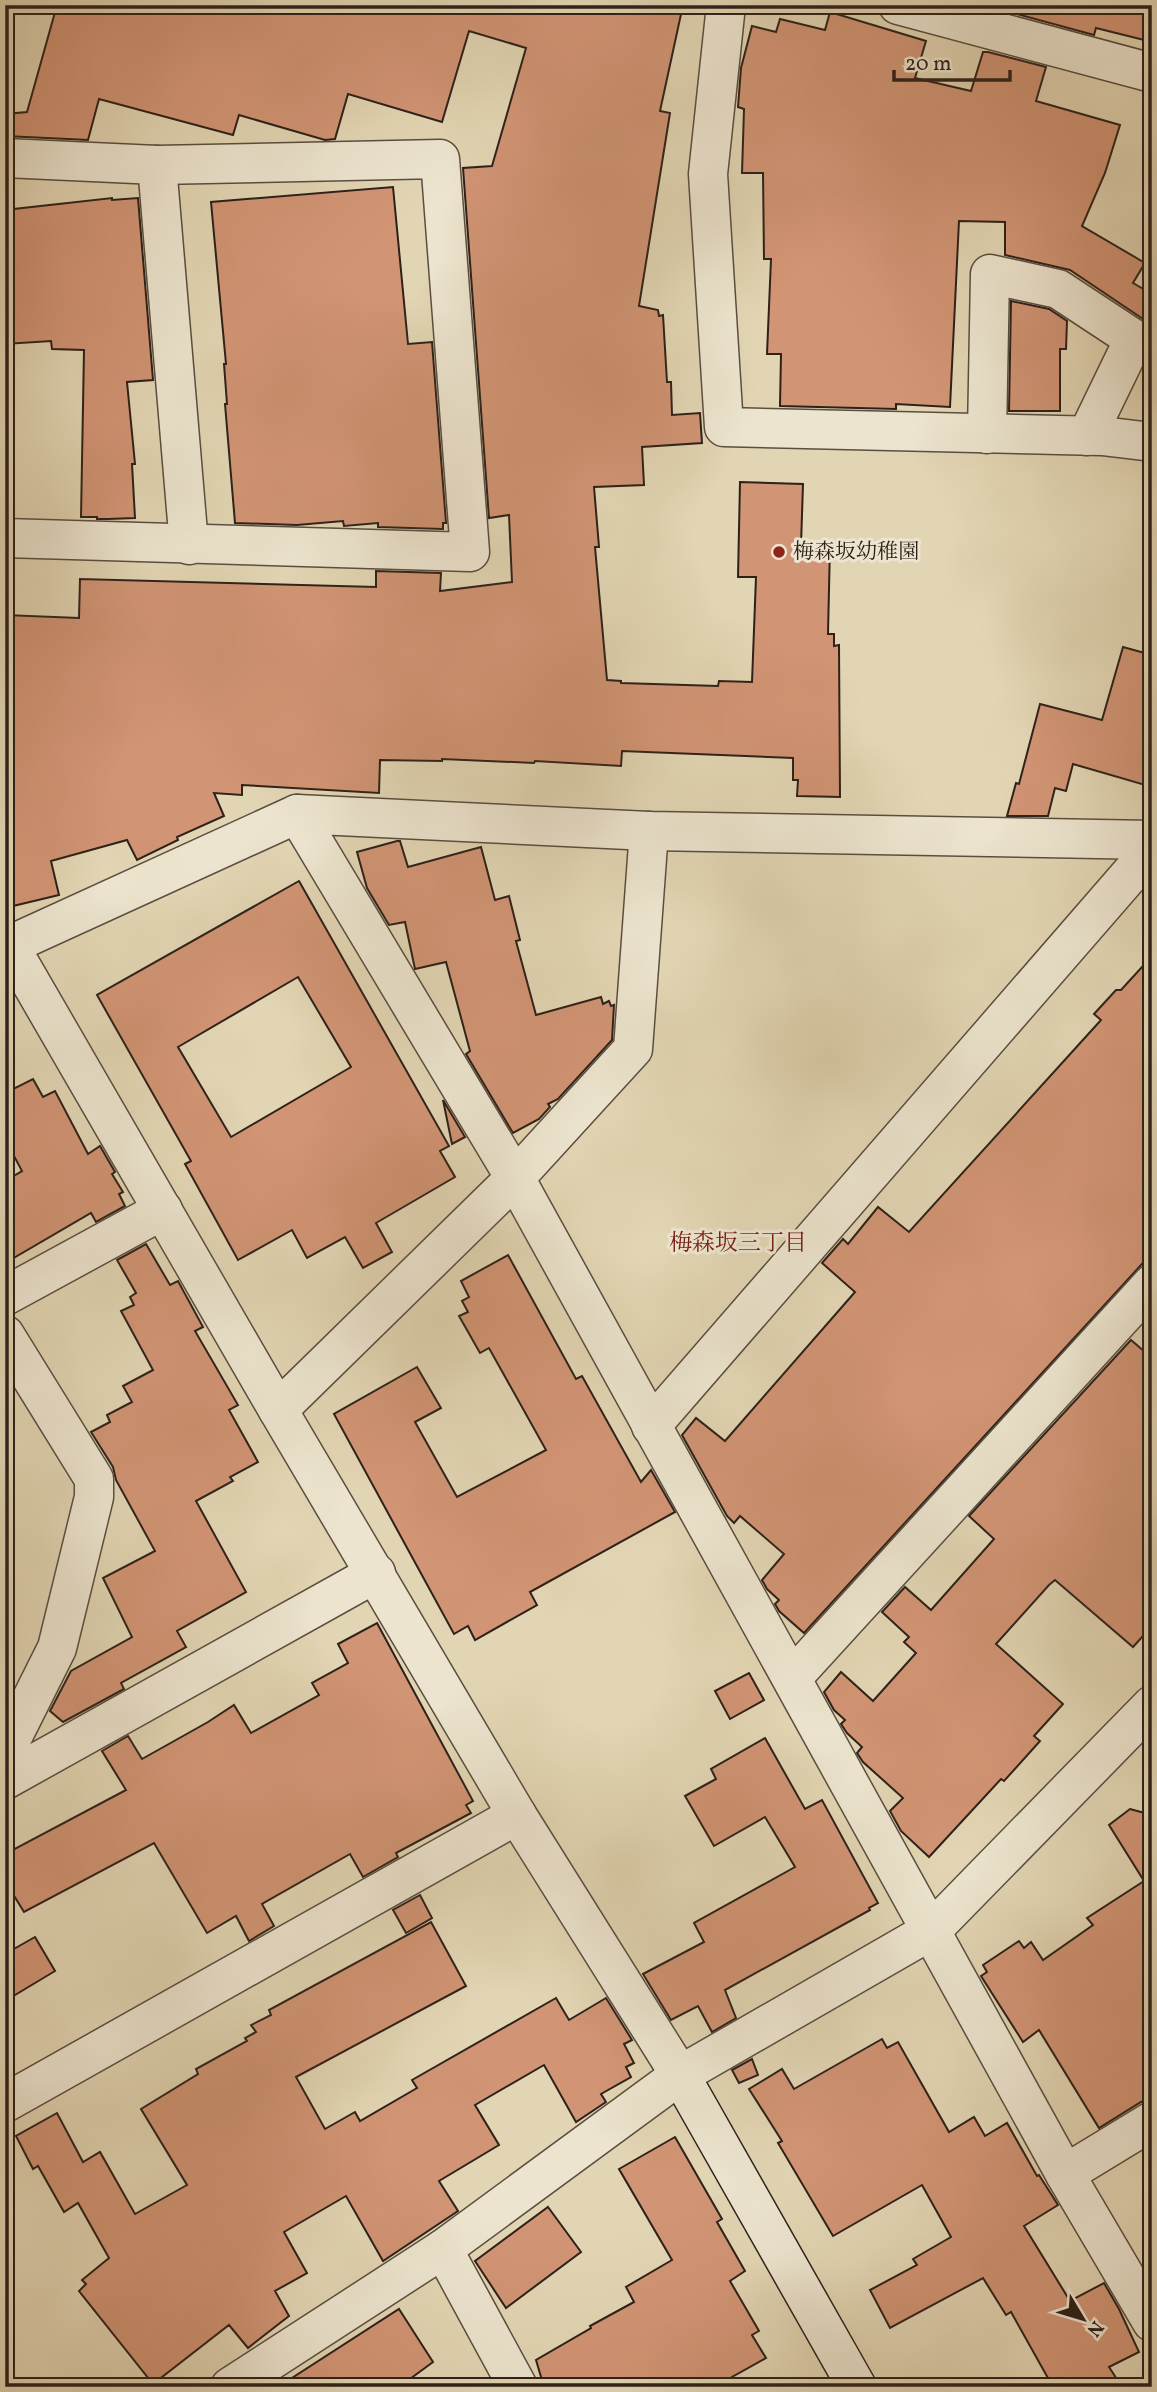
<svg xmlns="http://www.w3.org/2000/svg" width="1157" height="2392" font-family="Vollkorn,'Noto Serif JP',serif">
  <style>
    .building { fill: #d19474; stroke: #2d211a; stroke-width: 2; fill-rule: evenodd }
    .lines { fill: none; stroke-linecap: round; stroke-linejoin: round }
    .street-casing { stroke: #5a4e40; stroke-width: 41 }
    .secondary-casing { stroke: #2d211a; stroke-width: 41 }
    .street { stroke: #ece4ce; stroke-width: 38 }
    .secondary { stroke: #ece4ce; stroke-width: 38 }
    .poi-dot { fill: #8f2418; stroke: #ece4ce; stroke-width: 2.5 }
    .labels { text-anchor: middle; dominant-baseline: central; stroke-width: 6; stroke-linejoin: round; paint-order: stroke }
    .poi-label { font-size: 21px; fill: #2d211a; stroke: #ece4ce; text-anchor: start }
    .neighbourhood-label { font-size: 23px; fill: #7a1f14; stroke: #ece4ce }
  </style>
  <rect width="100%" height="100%" fill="#e2d5b3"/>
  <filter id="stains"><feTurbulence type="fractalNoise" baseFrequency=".00286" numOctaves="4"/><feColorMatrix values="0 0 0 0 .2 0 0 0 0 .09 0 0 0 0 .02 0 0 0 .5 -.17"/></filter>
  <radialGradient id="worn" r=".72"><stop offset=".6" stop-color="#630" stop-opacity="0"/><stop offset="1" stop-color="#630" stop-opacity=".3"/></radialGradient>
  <!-- building -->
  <g class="building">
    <path d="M57 5H683L660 111 670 113 639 306 658 310 659 316 663 315 667 382H671L672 415 700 413 702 443 642 447 644 485 594 487 599 547H595L607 680 621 681V683L718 686 719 681 752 682 756 577H738L740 482 803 484 801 545H830L828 634H834V646L839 645 840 797 797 796 798 780H793V758L622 751 621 766 535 761 534 763 442 759V761L380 760 379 793 242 785V795L214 793 224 816 177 837 178 840 137 860 127 840 51 861 59 895 13 906 5 873V615L79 618 80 579 376 587V571L441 573 440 591 512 582 509 515 489 518 463 168 492 166 526 48 469 31 442 122 348 94 335 139 325 140 239 115 233 135 99 99 88 140 5 136V114L27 112Z"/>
    <path d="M984 5H1152V42L1096 28 1094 35Z"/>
    <path d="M830 12 926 41 915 78 971 91 983 52H988L1046 67 1036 101 1120 125 1105 173 1082 226 1145 263 1133 283 1152 294V327L1146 321 1070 270 1005 255V222L959 221 950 407 896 404V409L780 406 781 354H767L771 259H764L763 173H742L744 109 738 107 741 68 752 26 776 32 780 19 825 30Z"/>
    <path d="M393 187 408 344 432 342 446 523H443V529L378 527V523L344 526 343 521 297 525 235 523 225 404H227L224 364H226L211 202Z"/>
    <path d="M112 198V200L138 198 153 380 127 382 135 464H132L135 518 108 519H97V517H81L84 350 52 349 51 341 5 344V210Z"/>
    <path d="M1011 301 1049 309 1067 321 1066 349H1060V411H1009Z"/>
    <path d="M1123 647 1152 655V787L1073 764 1066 791 1055 788 1048 816H1007L1016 783 1019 784 1040 704 1102 720Z"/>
    <path d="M397 841H400L408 867 481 847 495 900 509 896 520 940 516 941 536 1015 601 997 603 1004 609 1001 611 1006 614 1005 612 1040 558 1099 548 1104 550 1107 539 1119 513 1133 466 1054 470 1051 446 962 415 969 405 922 389 925 367 888 357 852Z"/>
    <path d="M299 881 449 1146 440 1151 455 1177 376 1223 392 1252 363 1268 345 1237 307 1258 292 1230 238 1260 185 1164 191 1161 97 995ZM298 977 351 1067 231 1137 178 1047Z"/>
    <path d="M1152 956V1253L804 1633 779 1611 775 1604 779 1600 767 1589 762 1580 784 1554 740 1516 734 1523 727 1516 682 1435 696 1418 725 1441 855 1292 822 1263 843 1239 848 1244 878 1207 909 1232 1101 1020 1094 1014 1116 990H1121Z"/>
    <path d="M33 1079 43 1097 55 1091 88 1154 100 1146 115 1172 112 1174 123 1192 119 1194 125 1206 96 1222 91 1213 5 1263V1181L22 1171 5 1139V1093Z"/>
    <path d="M443 1100 465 1137 452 1144Z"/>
    <path d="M146 1244 170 1285 178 1281 203 1327 195 1331 238 1405 229 1410 258 1462 230 1477 233 1481 196 1501 246 1592 177 1631 186 1647 121 1683 124 1689 63 1722 50 1711 71 1671 132 1637 103 1578 155 1551 116 1480 113 1467 91 1432 110 1422 107 1415 132 1402 123 1386 153 1370 121 1311 134 1305 130 1297 136 1293 117 1260Z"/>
    <path d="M508 1255 576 1379 582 1376 641 1482 651 1470 675 1512 530 1592 537 1605 475 1640 468 1626 454 1634 334 1414 417 1367 441 1408 415 1422 457 1497 546 1450 489 1348 480 1353 459 1316 468 1312 462 1301 469 1297 461 1281Z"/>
    <path d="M1131 1340 1152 1358V1626L1133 1647 1055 1580 1049 1585 996 1644 1063 1704 1034 1736 1040 1741 1004 1781 1001 1779 929 1857 901 1831 890 1811 903 1798 863 1762 857 1753 862 1747 847 1733 841 1724 845 1720 834 1710 824 1692 841 1672 873 1701 916 1653 904 1642 909 1637 882 1612 905 1587 931 1610 994 1539 969 1516Z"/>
    <path d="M377 1623 473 1801 466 1805 471 1813 396 1853 398 1857 363 1877 350 1854 262 1904 274 1926 249 1941 236 1916 207 1933 154 1843 24 1912 5 1881V1854L126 1790 102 1751 128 1736 142 1759 208 1722 234 1705 251 1733 319 1695 312 1683 348 1663 338 1644Z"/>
    <path d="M749 1673 764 1700 730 1719 715 1691Z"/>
    <path d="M765 1738 805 1809 822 1800 878 1903 869 1908 870 1910 725 1990 736 2018 712 2032 698 2006 671 2020 643 1974 704 1942 694 1923 795 1867 765 1817 714 1846 685 1796 716 1779 711 1769Z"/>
    <path d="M1130 1809 1152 1815V2098L1141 2102 1099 2128 1039 2030 1023 2042 981 1976 987 1972 983 1965 1019 1941 1024 1948 1031 1942 1043 1960 1093 1925 1087 1918 1144 1881 1109 1825Z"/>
    <path d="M420 1895 432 1918 406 1933 393 1910Z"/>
    <path d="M431 1922 466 1986 296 2077 325 2129 355 2112 360 2121 417 2088 412 2080 556 1998 569 2020 606 1998 632 2040 624 2044 634 2063 626 2067 631 2077 601 2094 606 2102 576 2122 544 2065 475 2105 499 2145 439 2181 458 2211 383 2261 346 2196 284 2232 307 2273 275 2291 289 2316 248 2348 229 2325 153 2384 79 2291 86 2284 82 2280 109 2258 78 2203 64 2212 38 2166 33 2169 16 2136 57 2113 83 2162 100 2152 135 2214 187 2185 141 2109 198 2074 196 2069 247 2041 245 2038 256 2032 251 2025 271 2015 269 2010Z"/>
    <path d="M35 1937 55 1971 5 2001V1954Z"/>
    <path d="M882 2039 887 2048 898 2042 949 2132 974 2117 985 2136 1007 2123 1037 2176 1039 2175 1058 2205 1024 2226 1070 2301 1104 2283 1119 2309 1139 2352 1109 2367 1122 2387H1053L1011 2312 1006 2315 983 2278 890 2328 870 2290 917 2265 913 2259 951 2237 922 2185 833 2236 778 2143 782 2141 749 2089 782 2069 794 2089Z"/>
    <path d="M752 2059 758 2075 739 2083 732 2070Z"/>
    <path d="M675 2137 722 2219 717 2222 745 2271 730 2281 759 2331 752 2335 766 2358 714 2387H544L536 2360 591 2328 590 2326 634 2302 626 2287 672 2260 619 2169Z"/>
    <path d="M548 2207 581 2252 506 2308 475 2261Z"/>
    <path d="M399 2309 433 2362 399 2387H278Z"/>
  </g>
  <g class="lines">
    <defs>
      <g id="street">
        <path d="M726 5 708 174 724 427 1102 436 1152 442"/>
        <path d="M898 5 1152 73"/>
        <path d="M5 158 157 165 440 159 470 552 5 538"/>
        <path d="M157 165 189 545"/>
        <path d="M987 434 990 274 1058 289 1134 339 1087 436"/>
        <path d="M1152 840 649 831 297 814 515 1178 1065 2174 1152 2322"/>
        <path d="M5 938 278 1410 517 1815 680 2075"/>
        <path d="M10 945 297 814"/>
        <path d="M5 1296 163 1210"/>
        <path d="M5 1335 94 1479V1497L57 1648 5 1752"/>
        <path d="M278 1410 515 1178 633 1049 649 831"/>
        <path d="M651 1426 1152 849"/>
        <path d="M792 1678 1152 1284"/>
        <path d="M5 1780 376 1573"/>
        <path d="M5 2103 517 1815"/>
        <path d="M1065 2174 1152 2121"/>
        <path d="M443 2249 518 2387"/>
        <path d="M230 2387 443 2249 680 2075 932 1930 1152 1705"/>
      </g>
      <path id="secondary" d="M680 2075 857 2387"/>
    </defs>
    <!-- street casing -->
    <use href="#street" class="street-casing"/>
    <!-- secondary casing -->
    <use href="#secondary" class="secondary-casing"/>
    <!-- street -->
    <use href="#street" class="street"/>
    <!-- secondary -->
    <use href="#secondary" class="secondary"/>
  </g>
  <!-- markers -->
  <circle class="poi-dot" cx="779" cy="552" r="7"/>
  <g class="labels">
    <!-- poi labels -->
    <g class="poi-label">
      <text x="793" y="552">梅森坂幼稚園</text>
    </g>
    <!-- neighbourhood labels -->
    <g class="neighbourhood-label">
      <text x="738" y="1244">梅森坂三丁目</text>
    </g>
  </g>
  <!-- margin -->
  <rect width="1157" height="2392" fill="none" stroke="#e2d5b3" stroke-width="28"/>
  <rect x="7" y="7" width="1143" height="2378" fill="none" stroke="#2d211a" stroke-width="3.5"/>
  <rect x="14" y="14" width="1129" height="2364" fill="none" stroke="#2d211a" stroke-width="2"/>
  <!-- north arrow -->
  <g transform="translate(1083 2319) rotate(128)" stroke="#ece4ce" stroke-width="5" paint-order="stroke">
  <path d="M0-5L12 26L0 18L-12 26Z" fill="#2d211a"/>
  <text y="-10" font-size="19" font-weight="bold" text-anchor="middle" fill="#2d211a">N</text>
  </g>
  <!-- scale -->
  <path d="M894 70v10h116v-10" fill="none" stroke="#2d211a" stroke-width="3.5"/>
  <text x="905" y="70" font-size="21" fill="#2d211a" stroke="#ece4ce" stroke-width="5" paint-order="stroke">20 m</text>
  <rect width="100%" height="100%" filter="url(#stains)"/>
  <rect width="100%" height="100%" fill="url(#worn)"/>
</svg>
